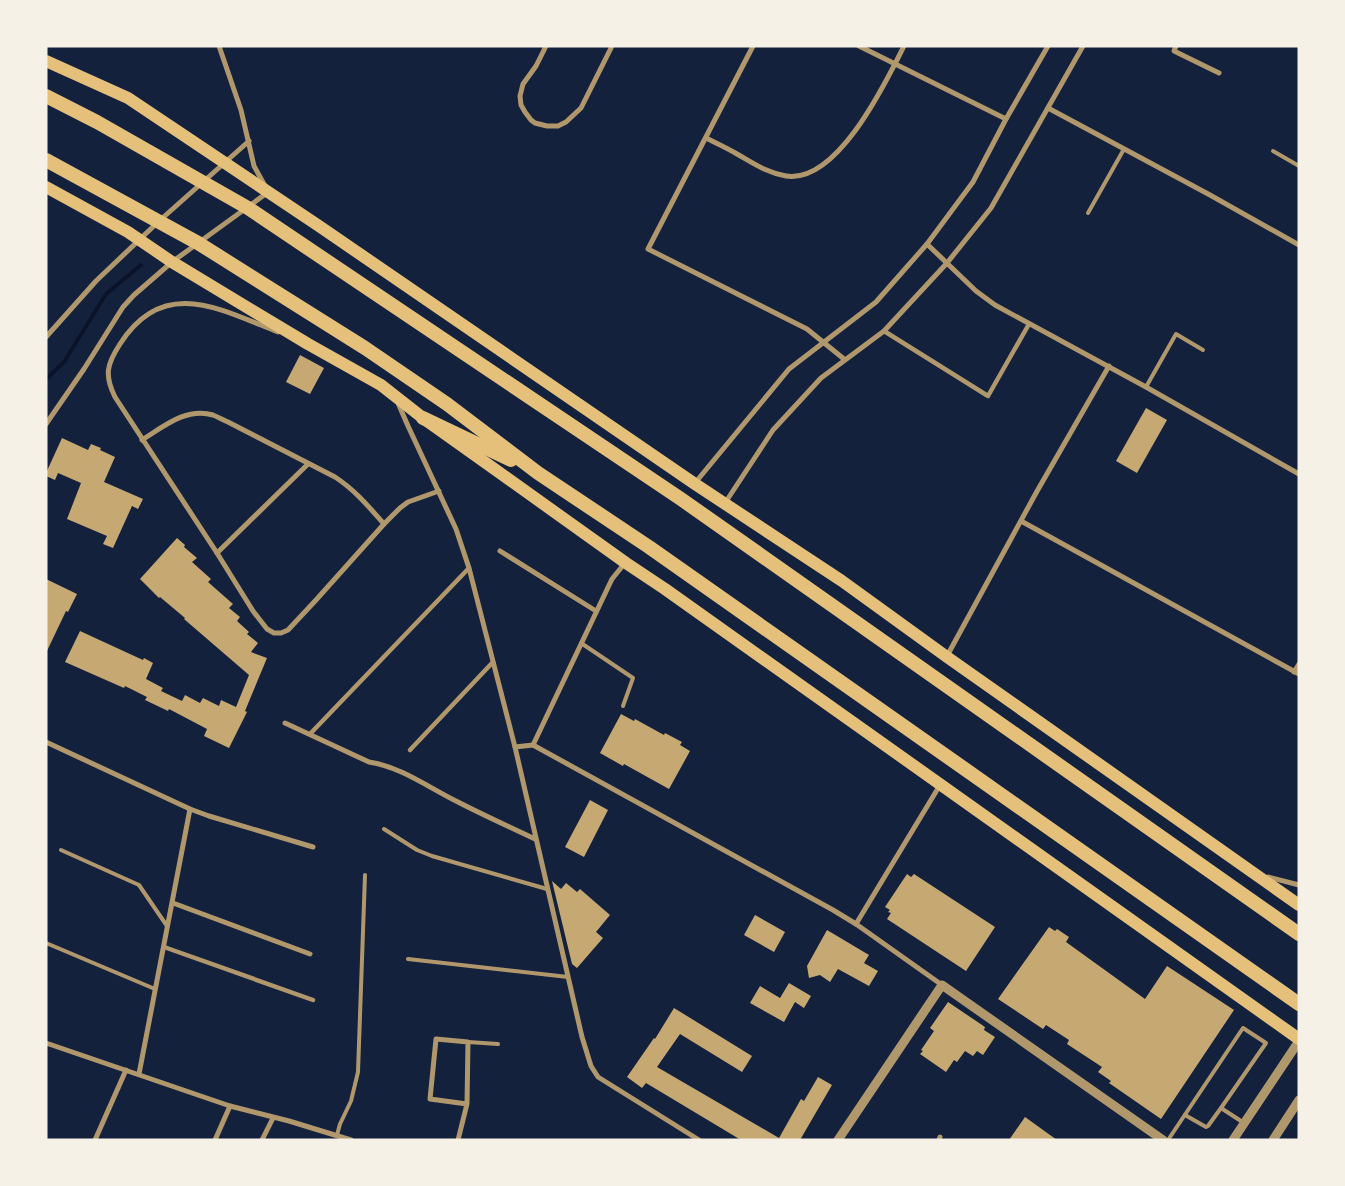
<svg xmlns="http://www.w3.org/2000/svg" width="1345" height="1186" font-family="'Fira Sans Condensed',sans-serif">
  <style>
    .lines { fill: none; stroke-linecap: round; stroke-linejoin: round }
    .stream { stroke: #0b132b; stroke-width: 4 }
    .building { fill: #c6a872 }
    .service { stroke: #b1986c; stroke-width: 4 }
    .pedestrian { stroke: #b1986c; stroke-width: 4.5 }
    .minor { stroke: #b1986c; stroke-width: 5 }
    .tertiary { stroke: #b1986c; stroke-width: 9 }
    .primary { stroke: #e5c07b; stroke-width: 12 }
    .trunk { stroke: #e5c07b; stroke-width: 14 }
  </style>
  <rect width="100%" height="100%" fill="#14213d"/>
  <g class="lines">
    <!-- stream -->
    <path class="stream" d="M46 379 64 362 106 294 141 265"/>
  </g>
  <!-- building -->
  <g class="building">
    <path d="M300 355 324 368 310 394 286 382Z"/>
    <path d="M1146 408 1167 420 1137 473 1116 461Z"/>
    <path d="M62 438 88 450 91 444 101 448 100 450 115 457 104 482 143 499 138 509 132 506 113 548 103 544 107 536 67 519 81 483 58 473 55 480 46 476V473Z"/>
    <path d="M177 538 185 545 184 547 197 558 192 562 211 579 208 582 233 604 229 608 240 617 237 621 249 632 247 634 258 643 251 652 267 658 245 711 247 712 229 748 204 736 207 729 169 709 168 711 145 700 147 697 125 686 124 688 65 662 80 631 143 660 144 658 153 663 146 679 163 688 161 691 182 701 185 695 200 703 203 698 219 706 221 700 236 707 249 675 184 619 185 618 160 597 159 598 140 579Z"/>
    <path d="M46 579 77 594 68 612 66 611 46 653Z"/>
    <path d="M621 714 634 721 635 719 664 735 665 733 682 742 680 745 690 751 669 789 624 764 623 766 600 753Z"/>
    <path d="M590 800 608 810 584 857 565 847Z"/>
    <path d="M907 874 911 877 914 874 995 927 966 971 887 919 891 913 888 912 890 910 885 907Z"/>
    <path d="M552 881 561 889 566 883 577 892 580 889 610 915 596 932 603 938 577 968 572 964Z"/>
    <path d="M755 915 785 932 774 952 744 935Z"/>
    <path d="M1049 927 1055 931 1057 929 1069 937 1066 942 1145 999 1167 966 1234 1010 1161 1119 1109 1083 1111 1081 1098 1072 1102 1067 1067 1044 1069 1040 1046 1025 1043 1029 998 999Z"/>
    <path d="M827 930 869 955 864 963 878 971 869 986 838 969 830 982 820 975 809 978 807 966Z"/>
    <path d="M789 983 811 996 804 1008 795 1002 784 1022 750 1003 760 986 780 998Z"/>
    <path d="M948 1002 985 1027 984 1030 995 1037 983 1055 977 1051 973 1056 965 1051 957 1062 954 1060 946 1072 920 1054 923 1051 921 1050 934 1031 930 1028Z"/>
    <path d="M674 1008 752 1056 742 1072 680 1034 657 1067 779 1138 801 1099 804 1101 818 1077 832 1085 800 1140H741L646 1083 642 1088 627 1077 654 1038 655 1039Z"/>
    <path d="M1025 1117 1057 1140H1009Z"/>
  </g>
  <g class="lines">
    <!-- service -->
    <g class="service">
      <path d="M1273 151 1299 166"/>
      <path d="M1088 213 1124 149"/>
      <path d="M1146 387 1176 334 1203 350"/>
      <path d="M581 643 633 678 623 706"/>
      <path d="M384 829 417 850 432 856 547 889"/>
      <path d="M61 850 139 885 167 926"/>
      <path d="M46 943 155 989"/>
      <path d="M408 959 568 977"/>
      <path d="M468 1042 498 1044"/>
      <path d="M1185 1115 1206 1127 1208 1126 1221 1108"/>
      <path d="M337 1135 340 1124 351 1101 358 1072 365 875"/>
      <path d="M1168 1140 1243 1028 1266 1043 1221 1108 1244 1123"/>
    </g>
    <!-- pedestrian -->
    <g class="pedestrian">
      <path d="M884 331 988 396 1029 324"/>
      <path d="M310 734 469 568"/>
      <path d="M410 750 493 662"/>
      <path d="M164 947 313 1000"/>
    </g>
    <!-- minor -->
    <g class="minor">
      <path d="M219 46 241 110 254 166 265 186"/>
      <path d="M546 46 536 66 523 84 520 96 521 105 525 112 531 120 535 123 547 126H558L566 122 581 108 612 46"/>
      <path d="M753 46 648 249 807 329 844 359"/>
      <path d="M859 46 1006 119"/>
      <path d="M1176 46 1174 51 1219 73"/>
      <path d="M1048 108 1210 195 1299 245"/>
      <path d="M706 138C716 143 727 148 737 154 753 163 767 173 786 176 837 184 885 84 904 46"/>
      <path d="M927 244 976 291 995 305 1146 387 1299 474"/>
      <path d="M278 332C220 309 163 276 120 344 107 364 104 375 115 397L217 553 253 611 267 629 274 633H281L288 630 316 600 384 524 400 508 408 502 439 491"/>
      <path d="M46 337 96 281 158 222 249 141"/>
      <path d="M398 403 408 426 456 529 469 568 515 747 582 1037 591 1066 598 1077 699 1140"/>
      <path d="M46 424 84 369 123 307 134 295 172 262 267 193"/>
      <path d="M142 440C163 427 186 407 213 415 218 417 223 420 228 422L335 477C355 490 369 507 384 524"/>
      <path d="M695 483 789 369 876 302 927 244 973 182 1006 119 1048 46"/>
      <path d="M725 503 773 430 821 378 884 331 947 263 991 208 1083 46"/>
      <path d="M1021 521 1299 674"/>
      <path d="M500 551 596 611"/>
      <path d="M217 553 308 464"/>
      <path d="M947 656 1036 493 1109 366"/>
      <path d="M1294 672 1299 664"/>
      <path d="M285 723 369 762C402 767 429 788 458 802 483 815 510 827 535 839"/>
      <path d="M46 742 190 809 209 816 313 847"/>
      <path d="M533 745 612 579 625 563"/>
      <path d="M515 747 533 745 833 910 856 924 942 985"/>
      <path d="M1268 877 1299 885"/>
      <path d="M173 903 310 954"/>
      <path d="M856 924 940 785"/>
      <path d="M46 1043 230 1106 289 1121 351 1140"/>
      <path d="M139 1074 190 809"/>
      <path d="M95 1140 126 1070"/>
      <path d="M215 1140 230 1106"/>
      <path d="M262 1140 273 1118"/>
      <path d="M458 1140 467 1104 468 1042 436 1039 430 1099 467 1104"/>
      <path d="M939 1140 940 1137"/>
    </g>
    <!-- tertiary -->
    <g class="tertiary">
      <path d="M838 1140 942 985 1163 1140"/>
      <path d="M1233 1140 1299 1041"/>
      <path d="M1273 1140 1299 1100"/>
    </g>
    <!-- primary -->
    <g class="primary">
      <path d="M46 61 128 98 319 226 695 484 842 581 947 657 1299 905"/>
      <path d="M46 187 128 232 172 262 308 344 381 385 423 418 626 563 665 589 1299 1039"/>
    </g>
    <!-- trunk -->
    <g class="trunk">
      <path d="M46 96 97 122 248 208 681 499 1299 934"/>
      <path d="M46 160 198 243 365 348 447 404 538 473 649 547 1299 1004"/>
      <path d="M423 418 511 460"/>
    </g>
  </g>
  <!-- border -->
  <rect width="1345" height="1186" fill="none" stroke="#f6f1e7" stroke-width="95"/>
</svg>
